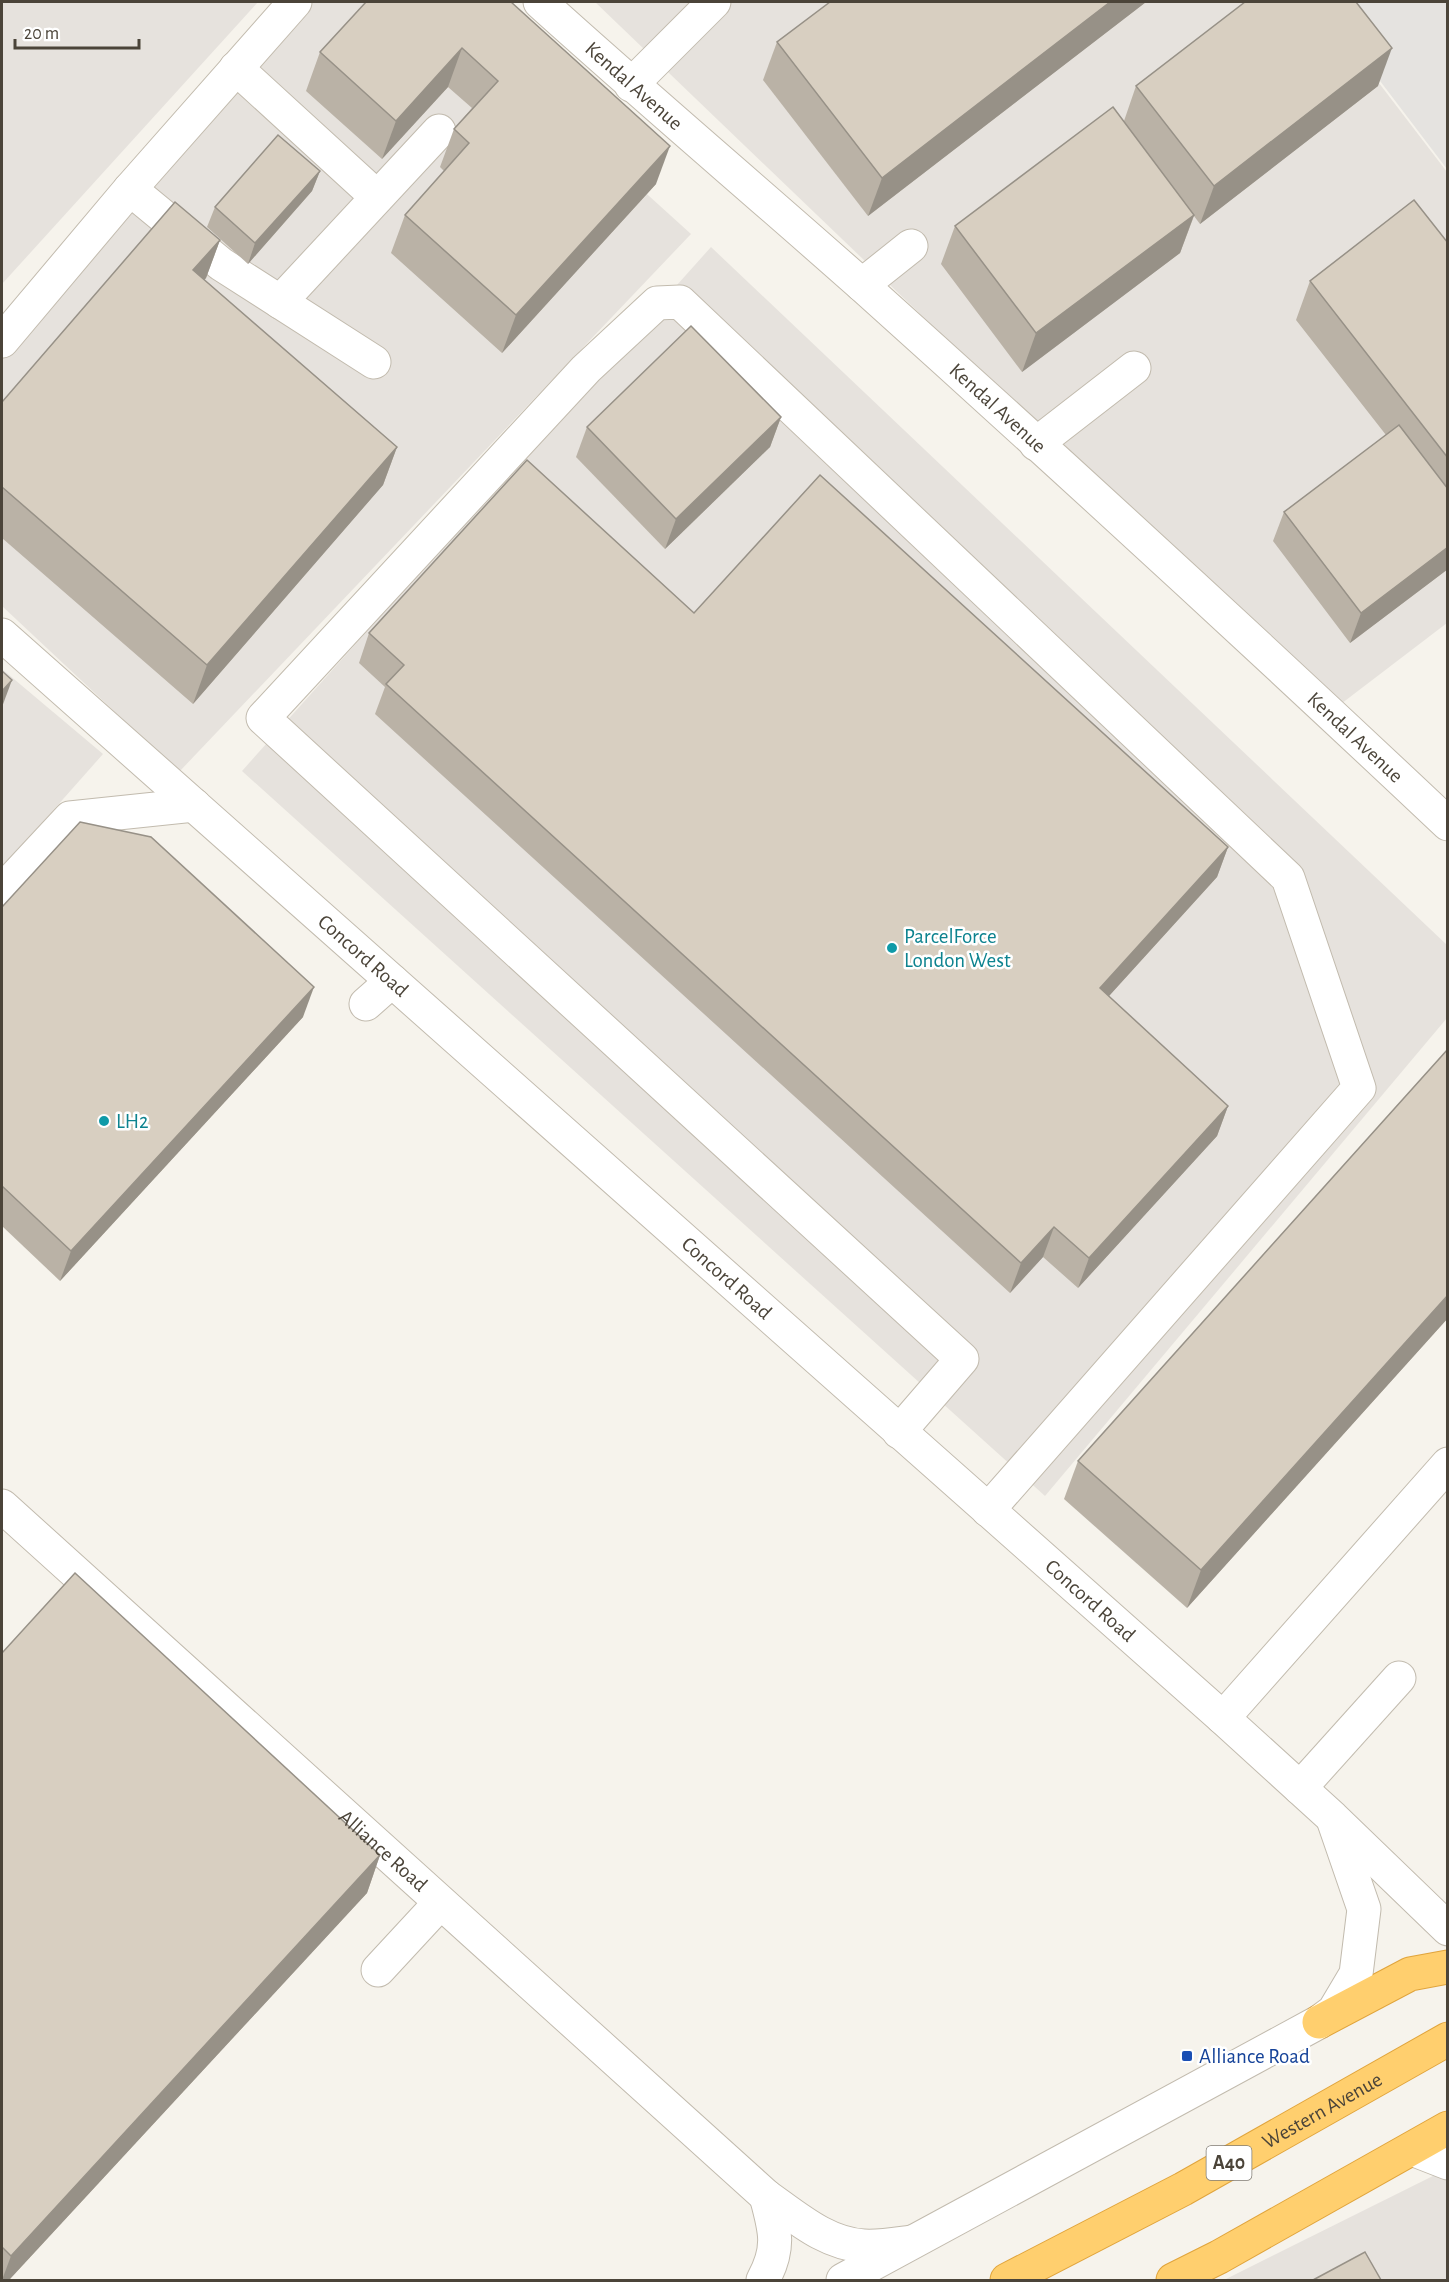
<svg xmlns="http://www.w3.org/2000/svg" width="1449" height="2282" font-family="'Alegreya Sans',sans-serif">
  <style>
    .industrial { fill: #e6e2dd }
    .parking { fill: #e5e3e0 }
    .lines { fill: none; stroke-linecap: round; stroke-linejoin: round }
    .minor-casing { stroke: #c2bbae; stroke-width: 35 }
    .highway-casing { stroke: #e0a43c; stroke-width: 35 }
    .minor { stroke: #fff; stroke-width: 33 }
    .highway { stroke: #ffcf6e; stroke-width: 33 }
    .wall { fill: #bab2a6 }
    .shaded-wall { fill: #979187 }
    .building { fill: #d8cfc1; stroke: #979187; stroke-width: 1.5 }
    .culture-dot { fill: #0f9aa8; stroke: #fff; stroke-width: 2 }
    .transit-dot { fill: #1a4fb4; stroke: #fff; stroke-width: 2 }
    .labels { text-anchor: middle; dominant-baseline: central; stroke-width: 5; stroke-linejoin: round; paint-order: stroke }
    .shield { fill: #fff; stroke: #817c74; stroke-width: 1.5 }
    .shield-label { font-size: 20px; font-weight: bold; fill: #4b4439 }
    .street-label { font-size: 21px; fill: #4b4439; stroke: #fff }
    .culture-label { font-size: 21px; fill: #0d838f; stroke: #fff; text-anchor: start }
    .transit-label { font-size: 21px; fill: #164399; stroke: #fff; text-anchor: start }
  </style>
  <rect width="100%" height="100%" fill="#f6f3ec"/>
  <!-- industrial -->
  <g class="industrial">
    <path d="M2 2H258L2 284Z"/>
    <path d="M300 2H435L691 234 179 772 2 606V347Z"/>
    <path d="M595 2H1317L1447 172V623L1333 710Z"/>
    <path d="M711 247 1447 945V1018L1045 1496 242 771Z"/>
    <path d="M2 669 103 754 2 868Z"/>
    <path d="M1447 2169V2280H1224Z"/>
  </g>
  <!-- parking -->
  <path class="parking" d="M1320 2H1447V169Z"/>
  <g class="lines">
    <defs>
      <g id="minor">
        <path id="s1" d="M540 2C646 98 756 191 863 286 1060 463 1255 642 1448 824"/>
        <path d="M236 68 377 197"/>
        <path d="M631 85 714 2"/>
        <path d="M130 189 221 264 374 362"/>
        <path d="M862 285 911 246"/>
        <path d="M280 302 439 131"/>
        <path d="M2 341 130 189 295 2"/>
        <path d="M1036 444 1134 368"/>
        <path id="s2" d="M2 635 1223 1718 1333 1818 1448 1929"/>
        <path d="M2 891 70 818 194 805"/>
        <path d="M366 1004 392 981"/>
        <path d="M899 1432 962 1359 263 718 586 369 657 303 680 302 1288 878 1359 1088 988 1510"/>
        <path id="s3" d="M2 1506 766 2196C796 2217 826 2244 864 2246 879 2247 896 2244 911 2242"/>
        <path d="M1223 1718 1448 1464"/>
        <path d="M1300 1788 1399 1678"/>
        <path d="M378 1970 440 1903"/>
        <path d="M1412 2149 1448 2163"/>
        <path d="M763 2280C781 2248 775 2229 766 2196"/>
        <path d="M843 2280 1319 2022 1334 2011 1356 1974 1364 1909 1334 1822"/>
      </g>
      <g id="highway">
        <path d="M1319 2022 1410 1974 1448 1967"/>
        <path id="s4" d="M1007 2280 1183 2189 1448 2039"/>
        <path d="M1173 2280 1219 2257 1448 2128"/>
      </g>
    </defs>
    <!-- minor casing -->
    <use href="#minor" class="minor-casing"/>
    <!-- highway casing -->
    <use href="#highway" class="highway-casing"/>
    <!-- minor -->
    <use href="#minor" class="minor"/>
    <!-- highway -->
    <use href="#highway" class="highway"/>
  </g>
  <!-- wall -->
  <g class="wall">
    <path d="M511 2 656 184 502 353 391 253 405 215 444 171 440 167 454 129 472 108 448 87 382 159 306 91 320 52Z"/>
    <path d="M830 2H1146L868 216 763 80 777 42Z"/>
    <path d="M1136 86H1378L1200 224 1194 216 1180 253 1022 372 941 264 955 226 1124 121Z"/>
    <path d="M320 171 312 191 248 264 207 227 215 207Z"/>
    <path d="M220 240 206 278 204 280 397 447 383 485 193 704 2 538V402Z"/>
    <path d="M1448 243V569L1350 643 1273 541 1284 512 1386 435 1296 320 1310 281Z"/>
    <path d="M781 417 770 447 665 549 576 457 587 427Z"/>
    <path d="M694 613 1228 847 1217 877 1108 997 1228 1106 1217 1136 1078 1288 1043 1257 1010 1293 375 714 385 687 359 663 369 633Z"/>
    <path d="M2 907 303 1017 60 1281 2 1226Z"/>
    <path d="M1448 1049V1318L1187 1608 1064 1499 1078 1461Z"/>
    <path d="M2 1653 380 1855 367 1893 9 2280H2Z"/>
  </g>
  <!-- shaded-wall -->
  <g class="shaded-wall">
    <path d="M1110 2H1146L868 216 882 178Z"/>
    <path d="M462 48 448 87 382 159 396 121Z"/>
    <path d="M1392 48 1378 86 1200 224 1214 186Z"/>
    <path d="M670 146 656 184 502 353 516 315Z"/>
    <path d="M320 171 312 191 248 264 255 243Z"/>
    <path d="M1194 215 1180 253 1022 372 1036 333Z"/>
    <path d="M220 240 206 278 179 308 193 270Z"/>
    <path d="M781 417 770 447 665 549 676 519Z"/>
    <path d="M397 447 383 485 193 704 207 665Z"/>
    <path d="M1448 547V569L1350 643 1361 613Z"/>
    <path d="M12 680 2 707V691Z"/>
    <path d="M1228 847 1217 877 1089 1018 1100 988Z"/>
    <path d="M314 987 303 1017 60 1281 71 1251Z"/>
    <path d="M1228 1106 1217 1136 1078 1288 1089 1258Z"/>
    <path d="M1054 1227 1043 1257 1010 1293 1021 1263Z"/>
    <path d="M1448 1295V1318L1187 1608 1201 1570Z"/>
    <path d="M380 1855 367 1893 9 2280H2L11 2256Z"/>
  </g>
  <!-- building -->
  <g class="building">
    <path d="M366 2H511L670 146 516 315 405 215 469 143 454 129 498 81 462 48 396 121 320 52Z"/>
    <path d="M830 2H1110L882 178 777 42Z"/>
    <path d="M1245 2H1356L1392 48 1214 186 1136 86Z"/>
    <path d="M1113 107 1194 215 1036 333 955 226Z"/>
    <path d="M278 135 320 171 255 243 215 207Z"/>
    <path d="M1414 200 1448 243V458L1310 281Z"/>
    <path d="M175 202 220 240 193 270 397 447 207 665 2 487V402Z"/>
    <path d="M691 326 781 417 676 519 587 427Z"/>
    <path d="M1399 425 1448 489V547L1361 613 1284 512Z"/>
    <path d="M527 460 694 613 820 475 1228 847 1100 988 1228 1106 1089 1258 1054 1227 1021 1263 386 684 404 665 369 633Z"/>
    <path d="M2 671 12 680 2 691Z"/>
    <path d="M80 822 151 837 314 987 71 1251 2 1186V907Z"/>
    <path d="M1448 1049V1295L1201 1570 1078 1461Z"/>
    <path d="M75 1573 380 1855 11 2256 2 2247V1653Z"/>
    <path d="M1365 2252 1381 2280H1313Z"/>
  </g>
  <!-- markers -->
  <g class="culture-dot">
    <circle cx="892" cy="948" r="6"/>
    <circle cx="104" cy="1121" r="6"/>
  </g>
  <rect class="transit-dot" x="1181" y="2050" width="12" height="12" rx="3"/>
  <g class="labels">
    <!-- shield labels -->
    <rect class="shield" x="1206.5" y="2146" width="45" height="34" rx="4.5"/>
    <g class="shield-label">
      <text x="1229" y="2163">A40</text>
    </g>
    <!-- street labels -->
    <g class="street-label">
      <text stroke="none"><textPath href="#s1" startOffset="126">Kendal Avenue</textPath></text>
      <text stroke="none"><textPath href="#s1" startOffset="612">Kendal Avenue</textPath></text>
      <text stroke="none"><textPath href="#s1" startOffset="1098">Kendal Avenue</textPath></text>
      <text stroke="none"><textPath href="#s2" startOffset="483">Concord Road</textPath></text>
      <text stroke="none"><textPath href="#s2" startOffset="969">Concord Road</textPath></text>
      <text stroke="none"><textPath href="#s2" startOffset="1455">Concord Road</textPath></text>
      <text stroke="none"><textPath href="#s3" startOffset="514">Alliance Road</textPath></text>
      <text stroke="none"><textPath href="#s4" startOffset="358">Western Avenue</textPath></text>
    </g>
    <!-- culture labels -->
    <g class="culture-label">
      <text x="904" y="936">ParcelForce<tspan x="904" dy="24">London West</tspan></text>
      <text x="116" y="1121">LH2</text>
    </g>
    <!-- transit labels -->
    <g class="transit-label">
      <text x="1199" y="2056">Alliance Road</text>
    </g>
  </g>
  <!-- border -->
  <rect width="1449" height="2282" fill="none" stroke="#4b4439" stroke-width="6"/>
  <!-- scale -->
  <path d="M15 39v9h124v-9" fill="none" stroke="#4b4439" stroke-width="3"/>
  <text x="24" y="39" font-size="18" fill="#4b4439" stroke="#ffffff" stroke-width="4.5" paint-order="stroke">20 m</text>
</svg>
